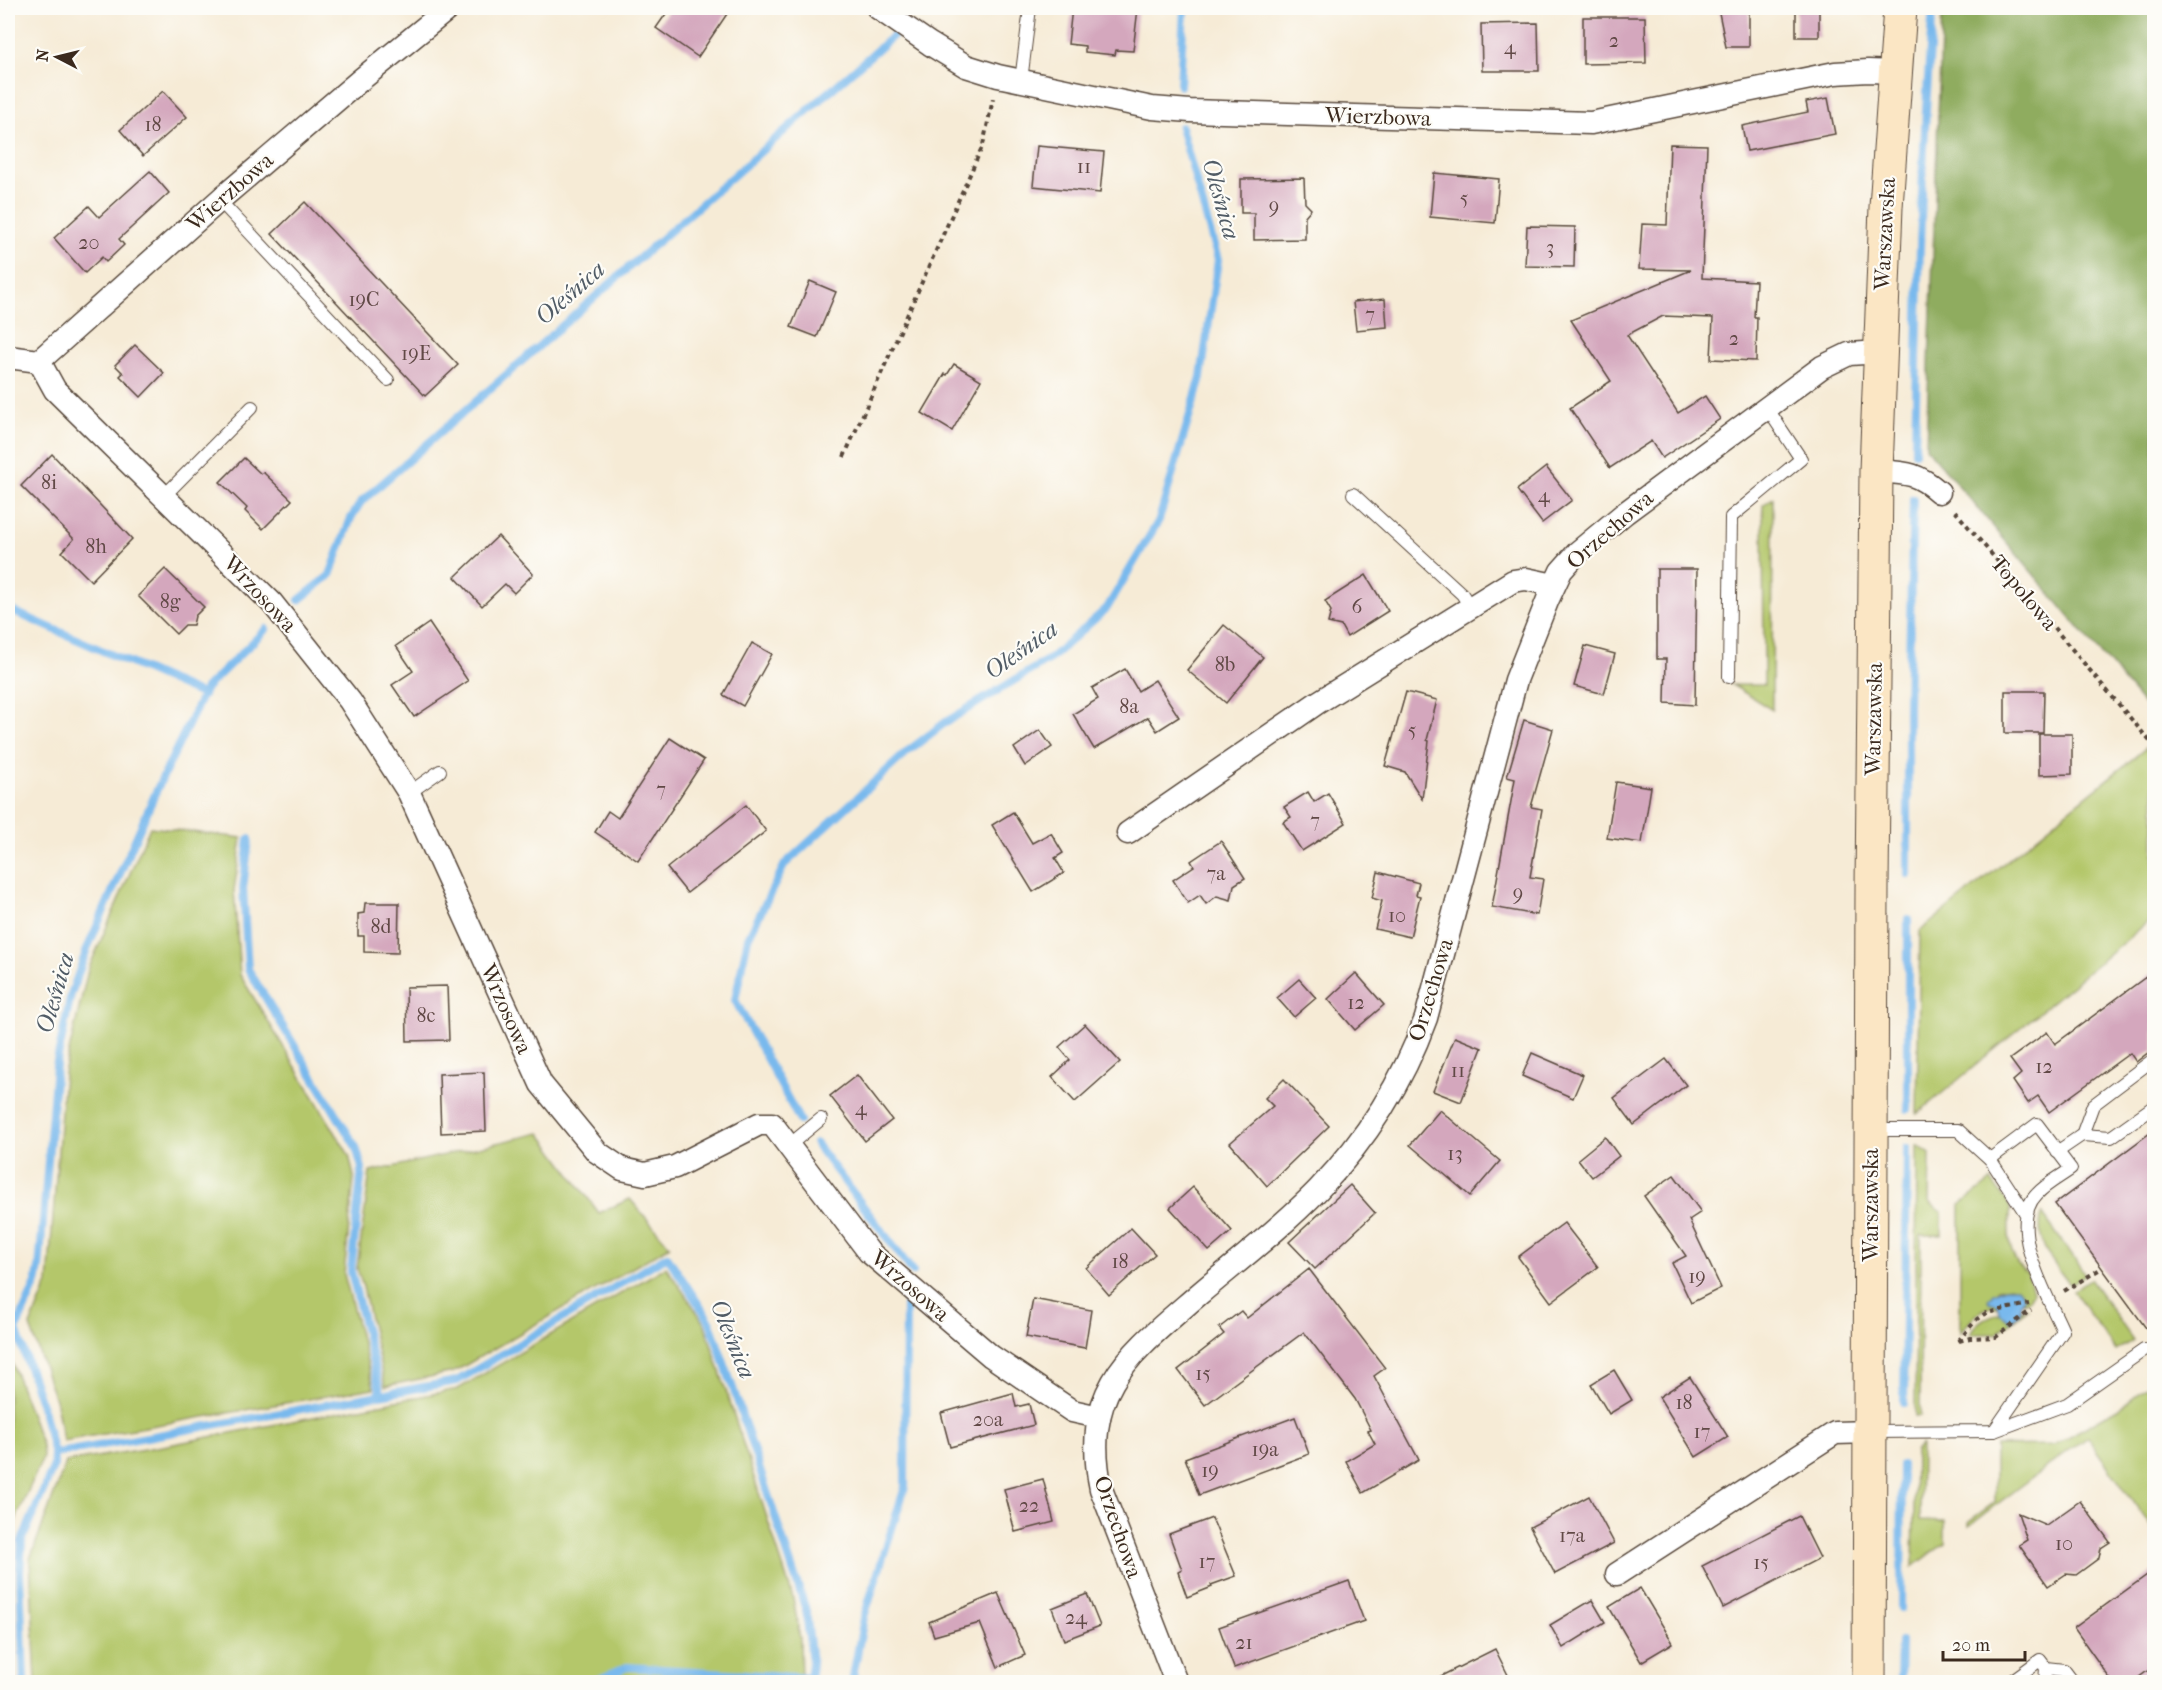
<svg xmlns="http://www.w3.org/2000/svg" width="2162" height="1690" font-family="'IM FELL French Canon',serif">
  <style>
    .green { fill: #b4c76b; stroke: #787844; stroke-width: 1.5 }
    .forest { fill: #8fac5f; stroke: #656b3e; stroke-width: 1.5 }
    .water { fill: #79b9ed; stroke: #5a7286; stroke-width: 1.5 }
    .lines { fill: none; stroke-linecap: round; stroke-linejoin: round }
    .stream { stroke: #79b9ed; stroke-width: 8 }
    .building { fill: #d4a7bd }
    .lane-casing { stroke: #57473a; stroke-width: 14 }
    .street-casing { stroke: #57473a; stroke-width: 25 }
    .secondary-casing { stroke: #57473a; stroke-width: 35 }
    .path { stroke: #57473a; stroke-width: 4; stroke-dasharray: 4.5 4.5; stroke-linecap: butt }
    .lane { stroke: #fff; stroke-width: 12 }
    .street { stroke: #fff; stroke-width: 22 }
    .secondary { stroke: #fbe6c4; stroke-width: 33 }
    .labels { text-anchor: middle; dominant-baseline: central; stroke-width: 4.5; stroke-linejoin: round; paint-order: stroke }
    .number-label { font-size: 20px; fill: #614946 }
    .street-label { font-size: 22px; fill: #3b2a1e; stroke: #fdfcf7 }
    .water-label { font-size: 24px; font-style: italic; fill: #515c66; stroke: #fdfcf7 }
  </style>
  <rect width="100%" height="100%" fill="#fdfcf7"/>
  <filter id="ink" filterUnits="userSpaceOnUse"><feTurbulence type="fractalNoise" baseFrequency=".0167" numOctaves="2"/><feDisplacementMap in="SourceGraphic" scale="12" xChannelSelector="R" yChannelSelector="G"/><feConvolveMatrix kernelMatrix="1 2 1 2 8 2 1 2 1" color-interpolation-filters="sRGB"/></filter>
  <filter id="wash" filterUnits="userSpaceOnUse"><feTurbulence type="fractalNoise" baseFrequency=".008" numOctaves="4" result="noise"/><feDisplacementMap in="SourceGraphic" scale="24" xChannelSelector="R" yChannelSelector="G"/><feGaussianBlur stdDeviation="1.35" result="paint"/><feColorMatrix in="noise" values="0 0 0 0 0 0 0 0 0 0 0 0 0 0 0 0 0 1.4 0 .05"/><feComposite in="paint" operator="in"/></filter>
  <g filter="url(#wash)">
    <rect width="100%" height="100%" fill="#f6ebd6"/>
    <!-- green -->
    <g class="green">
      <path d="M1773 498 1772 710 1732 685H1764L1763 505Z"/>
      <path d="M2146 748 2154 763V917L1917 1114 1920 931Z"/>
      <path d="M150 827 242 838 234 890 240 975 349 1155 354 1177 344 1274 374 1388 63 1441 56 1403 30 1326 48 1283 64 1073 88 970Z"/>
      <path d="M540 1133 599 1213 630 1199 670 1246 454 1372 385 1386 363 1287 357 1269 370 1172Z"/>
      <path d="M1917 1145 1930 1154 1929 1202 1942 1212V1235H1921L1920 1416H1915Z"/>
      <path d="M1991 1181C1997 1189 2007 1199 2010 1208 2011 1212 2010 1218 2009 1222 2008 1240 2011 1264 2028 1274L2033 1292 2029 1300 2021 1302 2023 1300 2011 1287 1998 1289 1996 1303 1998 1304 1997 1307C1979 1306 1970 1322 1960 1333V1205Z"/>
      <path d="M2042 1213 2085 1274 2070 1285C2053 1261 2034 1245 2042 1213Z"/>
      <path d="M666 1267 704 1322 760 1496 793 1598 800 1638 801 1682H36L30 1559 66 1462 163 1446 458 1389Z"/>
      <path d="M2090 1279 2133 1340 2116 1351 2073 1291Z"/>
      <path d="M2029 1308 1996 1334H1970C1977 1322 1987 1316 2000 1313L2011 1320 2021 1310Z"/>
      <path d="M8 1352 42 1446 43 1457 9 1535 14 1682H8Z"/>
      <path d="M2154 1381V1531L2087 1437 1969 1525V1521L1995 1502V1446L2054 1445 2119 1408Z"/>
      <path d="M1921 1444 1920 1520 1945 1521V1543L1913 1567 1915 1452Z"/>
    </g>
    <!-- forest -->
    <path class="forest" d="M1942 8H2154V717L1926 447Z"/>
    <!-- water -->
    <path class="water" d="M2005 1288H2017L2024 1297 2021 1302 2020 1313 2011 1321 2000 1313 1998 1304 1989 1302 1988 1300 1993 1293Z"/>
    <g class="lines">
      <!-- stream -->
      <g class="stream">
        <path d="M1180 86 1184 8"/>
        <path d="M1915 452C1918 303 1921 155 1933 8"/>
        <path d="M299 600 330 575 351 518 361 502 894 35"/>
        <path d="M8 609 203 695"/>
        <path d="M249 839 243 888 248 969 356 1147 362 1168 351 1271 381 1394"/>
        <path d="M1908 874V705L1913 499"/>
        <path d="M1908 1109V919"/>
        <path d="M800 1121 735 1000 748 938 785 864 908 751 946 722 1051 658 1107 608 1159 520 1201 377 1218 260 1181 127"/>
        <path d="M816 1144 913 1272"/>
        <path d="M8 1312 19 1323"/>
        <path d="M1904 1403 1907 1148"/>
        <path d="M53 1454 457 1381 667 1256 709 1320 733 1388 806 1610 812 1663 810 1682"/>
        <path d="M1901 1608 1902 1465"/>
        <path d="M24 1682 20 1572 22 1541 54 1465 53 1450 42 1406 16 1329 36 1283 39 1268 56 1066 71 994 87 949 159 785 206 688 266 629"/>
        <path d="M593 1682 627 1667 810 1678"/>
        <path d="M852 1682 864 1617 905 1487 906 1305"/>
        <path d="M1900 1682 1901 1642"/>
      </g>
    </g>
    <g id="blocks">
      <!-- building -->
      <g class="building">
        <path d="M670 8H731L698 57 656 28Z"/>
        <path d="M1072 8H1138L1133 51 1116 50 1115 55 1085 52V46L1068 44Z"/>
        <path d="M1718 8H1749V47H1726Z"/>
        <rect x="1796" y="8" width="23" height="29"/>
        <path d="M1583 17H1645L1646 63 1583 64Z"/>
        <path d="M1538 23 1539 71H1482L1481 24Z"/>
        <path d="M163 91 187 117 143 156 120 130Z"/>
        <path d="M1828 98 1835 134 1747 151 1742 126 1808 112 1806 102Z"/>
        <path d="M1670 144 1707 145 1702 278 1756 281 1754 317H1757L1756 361 1711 359 1713 318 1663 316 1627 335 1678 413 1705 396 1720 419 1662 458 1651 441 1610 468 1570 408 1611 381 1571 320 1691 270 1639 269 1642 224 1667 225Z"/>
        <path d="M1037 146 1104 152 1100 193 1033 186Z"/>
        <path d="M150 171 169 193 119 239 124 245 106 262 102 257 85 273 54 238 89 206 99 217Z"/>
        <path d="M1434 173 1499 179 1495 223 1430 217Z"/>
        <path d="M1304 178 1305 203 1311 209 1305 216V239L1254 240V213H1241V179Z"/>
        <path d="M305 202 458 365 425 396 272 234Z"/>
        <path d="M1527 226 1575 227 1574 267 1525 266Z"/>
        <path d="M810 281 836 292 817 337 791 327Z"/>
        <path d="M1385 299 1387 327 1356 330 1353 302Z"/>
        <path d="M135 345 164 373 141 397 120 376 123 373 115 365Z"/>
        <path d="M954 364 981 380 952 431 922 413 945 374 947 375Z"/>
        <path d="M52 454 132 539 91 581 62 552 74 539 21 486Z"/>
        <path d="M244 458 261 474 263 472 292 500 263 529 245 511 247 508 220 482Z"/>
        <path d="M1546 467 1572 500 1542 523 1517 490Z"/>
        <path d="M498 536 533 574 514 593 505 584 482 606 455 577Z"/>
        <path d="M165 569 204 607 195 616 193 625H185L176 634 138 596Z"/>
        <path d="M1657 569H1697L1695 705 1665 703 1666 659H1657Z"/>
        <path d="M1366 575 1388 611 1347 637 1341 626 1328 623 1331 611 1325 601Z"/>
        <path d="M429 623 468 681 414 717 392 685 413 671 396 646Z"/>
        <path d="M1224 625 1263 657 1226 703 1187 670Z"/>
        <path d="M752 643 772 654 743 706 723 695Z"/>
        <path d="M1585 646 1615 654 1604 694 1574 686Z"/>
        <path d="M1125 669 1138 691 1155 680 1179 717 1157 731 1148 717 1094 749 1073 714 1098 699 1092 688Z"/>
        <path d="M2005 691H2044L2043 733H2005Z"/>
        <path d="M1406 692 1437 700 1427 740 1429 741 1422 799 1405 772 1385 766Z"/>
        <path d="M1524 720 1553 729 1531 807 1542 809 1530 877 1543 879 1537 915 1492 907 1515 779 1507 777Z"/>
        <path d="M1040 730 1052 747 1025 766 1014 748Z"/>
        <path d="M2039 734H2072V774L2039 775Z"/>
        <path d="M670 738 704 760 638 861 595 832 608 811 618 818Z"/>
        <path d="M1616 782 1651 787 1642 843 1607 838Z"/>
        <path d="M1308 792 1314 802 1328 793 1346 823 1302 851 1283 822 1291 817 1284 807Z"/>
        <path d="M746 805 766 831 687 893 667 868Z"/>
        <path d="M1013 812 1032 843 1051 833 1063 853 1055 858 1064 873 1033 892 992 825Z"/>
        <path d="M1221 841 1245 878 1234 885 1231 900 1217 896 1206 904 1200 895 1188 903 1173 880 1194 866 1191 861Z"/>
        <path d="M1378 872 1419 883 1416 895 1420 896 1410 937 1375 929 1382 901 1372 898Z"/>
        <path d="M365 903H399L398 953 364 952V936H358V914L364 913Z"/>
        <path d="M2154 971V1051L2149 1052 2136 1062 2130 1053 2049 1112 2038 1096 2028 1103 2013 1081 2021 1074 2010 1059 2047 1032 2055 1044Z"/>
        <path d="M1356 973 1384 1005 1355 1030 1328 999Z"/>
        <path d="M1299 979 1316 998 1294 1017 1277 998Z"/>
        <path d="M447 986 449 1040 407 1041 406 987Z"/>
        <path d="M1085 1024 1120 1062 1075 1102 1052 1077 1070 1060 1059 1047Z"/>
        <path d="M1455 1037 1482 1048 1461 1102 1433 1091Z"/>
        <path d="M1532 1053 1583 1075 1573 1098 1522 1076Z"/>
        <path d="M1666 1059 1686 1085 1634 1125 1614 1098Z"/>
        <path d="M484 1072 486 1131 441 1133 439 1074Z"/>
        <path d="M857 1075 892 1120 865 1141 830 1096Z"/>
        <path d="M1284 1079 1329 1126 1267 1186 1230 1143 1273 1106 1265 1098Z"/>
        <path d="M1440 1110 1500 1161 1470 1196 1410 1145Z"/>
        <path d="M2154 1130V1339L2055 1204Z"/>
        <path d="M1605 1137 1619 1156 1592 1177 1578 1159Z"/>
        <path d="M1674 1175 1701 1212 1689 1220 1721 1288 1691 1303 1672 1263 1686 1256 1644 1196Z"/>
        <path d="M1350 1185 1375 1213 1315 1269 1289 1242Z"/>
        <path d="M1193 1187 1232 1231 1209 1251 1170 1208Z"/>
        <path d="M1564 1223 1598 1267 1551 1302 1518 1257Z"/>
        <path d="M1131 1228 1155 1254 1109 1295 1086 1268Z"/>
        <path d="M1309 1269 1385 1368 1374 1376 1419 1460 1363 1493 1346 1461 1375 1444 1368 1431 1371 1430 1355 1399 1304 1332 1205 1405 1178 1370 1224 1334 1219 1328 1241 1311 1247 1318Z"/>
        <path d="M1033 1299 1091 1310 1085 1348 1026 1337Z"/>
        <path d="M1614 1370 1632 1400 1609 1414 1591 1384Z"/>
        <path d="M1690 1377 1728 1437 1696 1457 1659 1397Z"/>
        <path d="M1013 1393 1016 1407 1029 1404 1034 1425 950 1447 941 1413Z"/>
        <path d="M1295 1417 1309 1454 1199 1495 1185 1458Z"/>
        <path d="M1043 1479 1054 1522 1015 1532 1004 1489Z"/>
        <path d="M1589 1496 1614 1543 1555 1574 1530 1527Z"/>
        <path d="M2080 1501 2110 1542 2101 1548 2099 1558 2076 1575 2066 1574 2048 1586 2019 1545 2027 1540 2018 1513 2046 1525Z"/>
        <path d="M1799 1516 1820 1558 1723 1608 1702 1566Z"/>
        <path d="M1212 1518 1236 1576 1211 1585 1212 1587 1187 1597 1178 1572 1182 1570 1169 1534Z"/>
        <path d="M2154 1570V1666L2131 1683H2113L2074 1628Z"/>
        <path d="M1349 1581 1364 1621 1234 1668 1219 1627Z"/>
        <path d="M1640 1588 1673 1643 1641 1662 1609 1607Z"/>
        <path d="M998 1593 1025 1655 998 1667 980 1623 934 1636 929 1622Z"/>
        <path d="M1087 1594 1100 1626 1064 1640 1052 1608Z"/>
        <path d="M1592 1600 1605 1622 1563 1648 1550 1625Z"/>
        <path d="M1495 1649 1512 1683H1427Z"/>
      </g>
    </g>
  </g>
  <g filter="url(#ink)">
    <use href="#blocks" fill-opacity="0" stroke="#57473a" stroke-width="1.5"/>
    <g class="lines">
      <defs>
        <g id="lane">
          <path d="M1021 81 1030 8"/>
          <path d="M219 200 388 380"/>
          <path d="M1353 494 1462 594 1471 608"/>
          <path d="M164 496 252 407"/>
          <path d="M1729 677 1731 517 1801 459 1767 408"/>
          <path d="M409 793 440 771"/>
          <path d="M1873 1130H1958L1990 1159"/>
          <path d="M2082 1135 2111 1137 2153 1107"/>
          <path d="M787 1147 821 1119"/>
          <path d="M2057 1152 2082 1135 2093 1105 2154 1059"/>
          <path d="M1994 1431 2063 1331C2049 1298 2005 1226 2037 1194 2046 1184 2060 1177 2071 1169L2037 1124 1990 1159 2026 1214"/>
          <path d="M1872 1432 1994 1431 2067 1404 2144 1350"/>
          <path d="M2046 1668 2064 1670 2073 1682"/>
          <path d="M2010 1682 2040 1660 2046 1668 2045 1682"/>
        </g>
        <g id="street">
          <path d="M878 8 930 44 966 66 998 76 1152 108 1190 111 1591 123 1835 73 1868 71 1895 72"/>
          <path d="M8 357 39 361 223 197 358 82 449 8"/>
          <path d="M39 361 55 390 272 603 350 701 409 793 541 1084 597 1152 622 1169 645 1174 675 1167 759 1124H772L869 1252 883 1264 991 1356 1072 1411 1099 1417"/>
          <path d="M1876 471C1906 473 1916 472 1939 492"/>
          <path d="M1128 833 1317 703 1513 581 1526 579 1554 585"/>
          <path d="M1617 1574 1835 1433 1871 1432"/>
          <path d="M1176 1682 1101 1489C1080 1389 1130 1354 1198 1295 1238 1261 1281 1228 1318 1190 1367 1139 1402 1084 1426 1018L1516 680 1548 599 1561 571 1578 552 1625 513 1822 367 1849 354 1880 352"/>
        </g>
        <path id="secondary" d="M1869 1682 1872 888 1876 471 1886 207 1900 8"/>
      </defs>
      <!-- lane casing -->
      <use href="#lane" class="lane-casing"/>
      <!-- street casing -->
      <use href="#street" class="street-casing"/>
      <!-- secondary casing -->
      <use href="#secondary" class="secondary-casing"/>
      <!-- path -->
      <g class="path">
        <path d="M844 457 983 145 993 99"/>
        <path d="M1955 511 2154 746"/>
        <path d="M2064 1291 2102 1268"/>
        <path d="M1958 1341 1977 1319 1986 1313 2029 1304"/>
        <path d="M1959 1341 1970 1338 1996 1337 2031 1310"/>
      </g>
      <!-- lane -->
      <use href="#lane" class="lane"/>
      <!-- street -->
      <use href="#street" class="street"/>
      <!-- secondary -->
      <use href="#secondary" class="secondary"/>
    </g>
  </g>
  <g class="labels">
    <!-- number labels -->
    <g class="number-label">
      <text x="1614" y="40">2</text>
      <text x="1510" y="47">4</text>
      <text x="153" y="124">18</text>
      <text x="1084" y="166">11</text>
      <text x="1464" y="198">5</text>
      <text x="1274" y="206">9</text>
      <text x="89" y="242">20</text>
      <text x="1550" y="247">3</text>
      <text x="364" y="299">19C</text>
      <text x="1370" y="314">7</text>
      <text x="1734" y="338">2</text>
      <text x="416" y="353">19E</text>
      <text x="49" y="482">8i</text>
      <text x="1544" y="495">4</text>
      <text x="96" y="546">8h</text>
      <text x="170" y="601">8g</text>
      <text x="1357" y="606">6</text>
      <text x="1225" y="664">8b</text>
      <text x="1129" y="706">8a</text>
      <text x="1412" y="730">5</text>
      <text x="661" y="789">7</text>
      <text x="1315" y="820">7</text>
      <text x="1216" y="873">7a</text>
      <text x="1518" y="893">9</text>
      <text x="1397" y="915">10</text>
      <text x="381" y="926">8d</text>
      <text x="1356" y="1002">12</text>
      <text x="426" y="1015">8c</text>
      <text x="2044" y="1066">12</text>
      <text x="1458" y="1070">11</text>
      <text x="861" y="1108">4</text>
      <text x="1455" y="1153">13</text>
      <text x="1120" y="1261">18</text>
      <text x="1697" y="1276">19</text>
      <text x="1203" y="1373">15</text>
      <text x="1684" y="1402">18</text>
      <text x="988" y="1419">20a</text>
      <text x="1702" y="1431">17</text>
      <text x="1265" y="1449">19a</text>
      <text x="1210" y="1470">19</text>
      <text x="1029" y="1505">22</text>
      <text x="1572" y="1535">17a</text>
      <text x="2064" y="1543">10</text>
      <text x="1207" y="1561">17</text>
      <text x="1761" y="1562">15</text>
      <text x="1076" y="1617">24</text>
      <text x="1244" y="1642">21</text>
    </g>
    <!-- street labels -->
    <g class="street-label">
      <text transform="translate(1378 117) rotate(2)">Wierzbowa</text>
      <text transform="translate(230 192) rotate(-41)">Wierzbowa</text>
      <text transform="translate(1885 234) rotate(-87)">Warszawska</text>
      <text transform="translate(1610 530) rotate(-41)">Orzechowa</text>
      <text transform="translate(2024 593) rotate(50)">Topolowa</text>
      <text transform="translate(260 594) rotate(47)">Wrzosowa</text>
      <text transform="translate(1874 719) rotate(-89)">Warszawska</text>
      <text transform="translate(1431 990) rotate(-73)">Orzechowa</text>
      <text transform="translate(506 1009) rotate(66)">Wrzosowa</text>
      <text transform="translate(1871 1205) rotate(-90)">Warszawska</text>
      <text transform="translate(910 1286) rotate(41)">Wrzosowa</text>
      <text transform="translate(1118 1527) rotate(71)">Orzechowa</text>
    </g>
    <!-- water labels -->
    <g class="water-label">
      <text transform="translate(1221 199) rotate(74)">Oleśnica</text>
      <text transform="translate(570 293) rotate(-41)">Oleśnica</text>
      <text transform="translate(1021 650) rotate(-35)">Oleśnica</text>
      <text transform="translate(55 993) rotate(-74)">Oleśnica</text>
      <text transform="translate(733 1339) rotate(68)">Oleśnica</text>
    </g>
  </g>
  <!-- margin -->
  <rect width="2162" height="1690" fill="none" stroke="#fdfcf7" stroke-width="30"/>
  <!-- north arrow -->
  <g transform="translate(57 57) rotate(277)" stroke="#fdfcf7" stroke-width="4.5" paint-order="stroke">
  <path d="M0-4.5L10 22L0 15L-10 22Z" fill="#3b2a1e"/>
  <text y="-9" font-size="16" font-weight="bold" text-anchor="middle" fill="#3b2a1e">N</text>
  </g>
  <!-- scale -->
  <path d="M1943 1651v9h82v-9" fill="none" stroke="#3b2a1e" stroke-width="3"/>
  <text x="1952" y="1651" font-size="18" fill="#3b2a1e" stroke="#fdfcf7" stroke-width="4.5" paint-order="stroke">20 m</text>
</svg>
